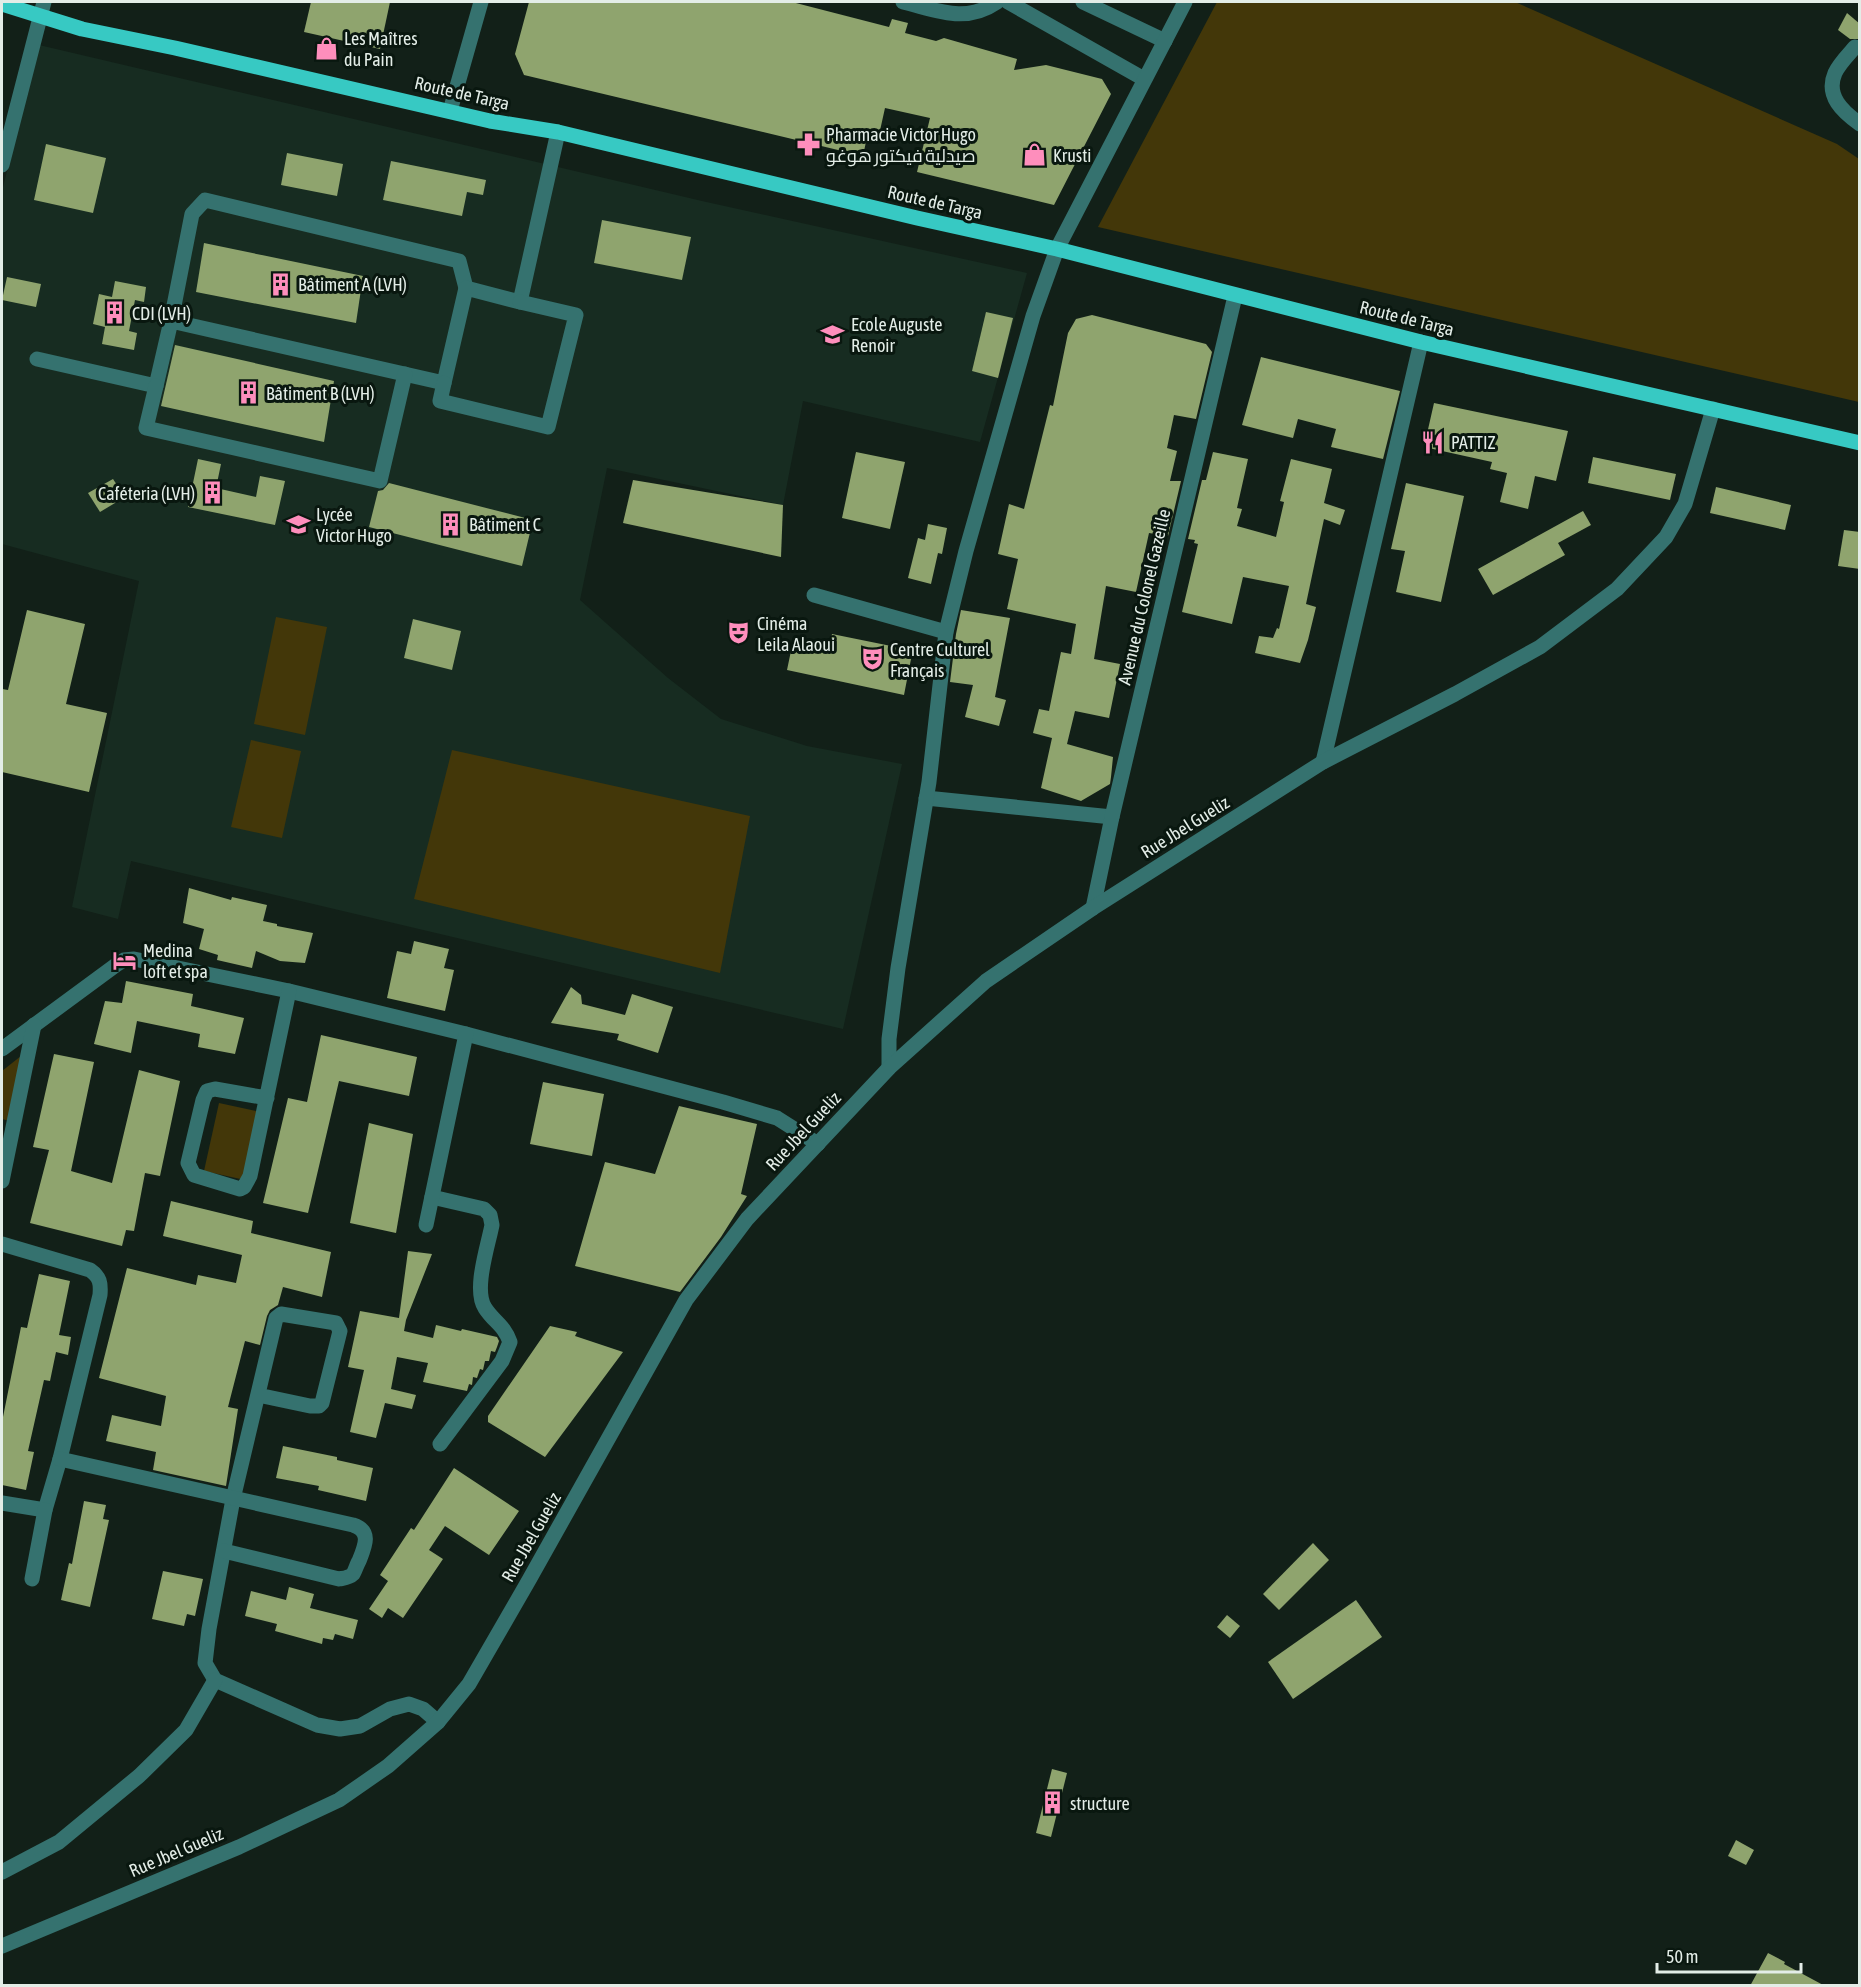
<svg xmlns="http://www.w3.org/2000/svg" width="1861" height="1987" font-family="'Asap Condensed',Cairo,sans-serif">
  <style>
    .built { fill: #172c21 }
    .green { fill: #433709 }
    .building { fill: #8fa46e }
    .lines { fill: none; stroke-linecap: round; stroke-linejoin: round }
    .minor { stroke: #35726f; stroke-width: 15 }
    .major { stroke: #37c9c3; stroke-width: 15 }
    .labels { text-anchor: middle; dominant-baseline: central; stroke-width: 6; stroke-linejoin: round; paint-order: stroke }
    .poi-label { font-size: 18px; fill: #e3ede7; stroke: #09170f; text-anchor: start }
    .street-label { font-size: 18px; fill: #e3ede7; stroke: #09170f }
  </style>
  <rect width="100%" height="100%" fill="#122018"/>
  <!-- built -->
  <path class="built" d="M39 45 702 201 1027 273 980 442 803 401 783 505 607 468 580 600 668 678 721 719 807 746 902 764 843 1029 131 861 118 919 72 907 139 581 2 544V191Z"/>
  <!-- green -->
  <g class="green">
    <path d="M1217 2H1515L1837 144 1859 159V402L1098 227Z"/>
    <path d="M276 617 327 627 305 735 254 724Z"/>
    <path d="M251 740 301 751 282 838 231 827Z"/>
    <path d="M452 750 750 816 720 973 414 899Z"/>
    <path d="M21 1056 10 1121 2 1119V1071Z"/>
    <path d="M219 1103 260 1112 245 1180 204 1171Z"/>
  </g>
  <!-- building -->
  <g class="building">
    <path d="M311 2H390L380 49 304 32Z"/>
    <path d="M529 2H792L889 27 892 19 908 23 905 33 936 41 944 38 1017 59 1014 70 1046 65 1102 79 1111 94 1054 205 917 172 930 118 885 108 879 135 868 132 863 156 524 75 515 54Z"/>
    <path d="M1847 13 1860 24V39H1850L1838 30Z"/>
    <path d="M46 144 106 158 93 213 34 200Z"/>
    <path d="M287 153 343 164 337 196 281 185Z"/>
    <path d="M391 161 486 180 483 195 467 192 462 216 383 200Z"/>
    <path d="M602 220 691 237 682 280 594 263Z"/>
    <path d="M204 243 363 276 356 323 196 292Z"/>
    <path d="M7 277 41 284 36 307 2 300Z"/>
    <path d="M115 281 146 287 144 302 135 300 129 331 137 333 134 350 102 344 105 327 93 324 99 294 112 297Z"/>
    <path d="M986 312 1013 318 998 378 972 371Z"/>
    <path d="M1092 315 1206 344 1212 352 1196 419 1174 415 1167 448 1177 451 1170 481H1181L1168 536 1149 533 1136 592 1106 586 1094 659 1120 664 1109 718 1075 711 1067 744 1113 757 1111 777 1110 784 1081 801 1041 788 1052 738 1033 733 1039 709 1049 711 1061 652 1071 654 1076 624 1007 609 1018 559 998 554 1009 504 1024 509 1050 405 1053 406 1068 333 1076 319Z"/>
    <path d="M175 345 334 381 324 442 161 406Z"/>
    <path d="M1261 357 1400 391 1383 459 1331 447 1336 429 1298 419 1293 438 1242 425Z"/>
    <path d="M1434 403 1568 431 1556 481 1535 476 1528 509 1500 502 1507 473 1490 469 1492 462 1424 447Z"/>
    <path d="M856 452 905 462 890 529 842 518Z"/>
    <path d="M1213 452 1248 459 1237 508 1242 509 1237 526 1276 537 1284 502 1280 501 1291 459 1332 469 1324 503 1345 510 1340 525 1324 519 1306 604 1316 607 1308 640 1300 663 1255 653 1259 636 1273 638 1277 628 1279 629 1289 586 1243 577 1232 624 1182 612 1198 544 1194 543 1195 540 1188 539 1202 480H1206Z"/>
    <path d="M1593 457 1676 474 1670 500 1588 483Z"/>
    <path d="M198 459 221 464 216 488 256 497 260 476 285 481 275 525 188 507Z"/>
    <path d="M113 479 125 497 100 512 88 493Z"/>
    <path d="M633 480 783 505 781 557 623 523Z"/>
    <path d="M389 483 533 520 522 566 369 527 378 491 383 490Z"/>
    <path d="M1406 483 1464 496 1441 602 1396 592 1405 551 1391 549Z"/>
    <path d="M1716 487 1791 505 1785 530 1710 513Z"/>
    <path d="M1583 511 1591 525 1558 543 1565 555 1493 595 1478 569Z"/>
    <path d="M928 524 947 528 942 554 938 553 931 584 908 578 918 538 925 540Z"/>
    <path d="M1844 530 1860 532V569L1838 566Z"/>
    <path d="M27 610 85 624 66 704 107 713 89 792 2 772V689L8 690Z"/>
    <path d="M961 610 1010 618 995 697 1006 700 999 726 965 717 973 685 950 682 956 634Z"/>
    <path d="M413 619 461 631 452 670 404 658Z"/>
    <path d="M832 634 896 647 894 656 911 659 904 695 787 670 792 646 813 650 815 641 830 644Z"/>
    <path d="M189 888 231 900 232 897 267 905 263 921 277 924V926L313 933 305 963 280 961 256 951 252 968 217 960 218 955 199 949 204 929 183 923Z"/>
    <path d="M414 941 449 949 444 968 454 970 445 1011 387 998 397 951 411 954Z"/>
    <path d="M126 981 193 994 191 1006 244 1018 235 1054 198 1047 200 1034 137 1021 131 1053 94 1044 105 1001 122 1003Z"/>
    <path d="M571 987 581 995 582 1004 625 1015 632 994 673 1007 658 1053 617 1040 619 1034 551 1023Z"/>
    <path d="M321 1035 417 1057 409 1096 339 1081 308 1213 263 1203 288 1098 307 1102Z"/>
    <path d="M54 1054 94 1062 71 1171 112 1183 139 1070 180 1081 160 1176 145 1173 134 1231 126 1230 122 1246 30 1223 49 1150 33 1147Z"/>
    <path d="M543 1082 604 1094 592 1156 530 1144Z"/>
    <path d="M679 1106 757 1124 741 1194 747 1196 721 1237 680 1292 575 1266 605 1162 655 1174Z"/>
    <path d="M369 1123 413 1134 396 1233 350 1223Z"/>
    <path d="M171 1201 253 1221 251 1233 331 1252 322 1297 283 1287 278 1305 270 1310 267 1316 260 1345 245 1341 228 1407 238 1409 226 1486 153 1470 156 1452 106 1441 112 1415 161 1426 166 1396 99 1378 127 1268 196 1285 198 1275 236 1283 242 1255 163 1236Z"/>
    <path d="M408 1251 432 1254 406 1320 404 1331 433 1338 436 1325 461 1331 462 1329 497 1337 499 1341 497 1347 495 1352 491 1351 489 1361H485L483 1370 480 1369 477 1378 473 1377 472 1385 469 1384 467 1391 423 1382 428 1363 397 1357 391 1389 416 1395 412 1409 385 1403 376 1438 350 1432 364 1370 348 1367 360 1311 399 1318Z"/>
    <path d="M39 1274 70 1281 59 1335 71 1337 68 1355 56 1352 50 1381 44 1380 28 1451 34 1452 26 1490 2 1485V1422L21 1327 27 1328Z"/>
    <path d="M550 1326 577 1332 575 1336 623 1352 545 1457 488 1422V1416Z"/>
    <path d="M283 1446 337 1457V1460L373 1468 366 1501 318 1490 319 1486 276 1478Z"/>
    <path d="M454 1468 519 1511 489 1555 445 1526 429 1550 443 1559 403 1618 388 1608 382 1618 369 1609 388 1581 380 1575 411 1528 414 1530Z"/>
    <path d="M84 1501 106 1505 103 1519 109 1520 90 1607 61 1600 69 1563 72 1564Z"/>
    <path d="M1313 1543 1329 1560 1279 1610 1263 1594Z"/>
    <path d="M163 1571 203 1579 195 1616 187 1614 184 1626 152 1619Z"/>
    <path d="M289 1587 314 1594 310 1608 358 1620 353 1639 335 1634 333 1640 323 1638 322 1644 275 1631 277 1624 245 1616 251 1591 286 1600Z"/>
    <path d="M1356 1600 1382 1637 1293 1699 1268 1662Z"/>
    <path d="M1227 1615 1240 1626 1230 1638 1217 1627Z"/>
    <path d="M1052 1769 1067 1773 1051 1837 1036 1833Z"/>
    <path d="M1736 1840 1754 1850 1746 1865 1728 1856Z"/>
    <path d="M1768 1953 1785 1962 1784 1964 1825 1986H1750Z"/>
  </g>
  <g class="lines">
    <!-- minor -->
    <g class="minor">
      <path d="M903 2C937 10 965 24 997 2"/>
      <path d="M1008 2 1144 79"/>
      <path d="M1083 2 1165 41"/>
      <path d="M1855 47C1848 55 1839 64 1835 73 1825 96 1843 112 1860 124"/>
      <path d="M450 111 481 2"/>
      <path d="M2 165 44 2"/>
      <path d="M171 321 192 214 205 200 459 261 466 288"/>
      <path d="M37 359 156 386 171 321 444 383 466 288 520 302 558 132"/>
      <path d="M444 383 440 401 548 427 576 315 520 302"/>
      <path d="M156 386 146 428 380 481 405 374"/>
      <path d="M814 595 946 632"/>
      <path d="M1323 762 1421 342"/>
      <path d="M926 798 1112 817"/>
      <path d="M1093 908 1112 817 1235 296"/>
      <path d="M2 1049 116 965 124 960 134 959 289 991 466 1034 723 1102 777 1118 818 1144"/>
      <path d="M889 1068V1039L898 968 929 782 946 632 966 551 1033 316 1057 249 1185 2"/>
      <path d="M267 1098 215 1089 207 1091 203 1100 188 1163 194 1175 240 1189 244 1187 250 1176 289 991"/>
      <path d="M2 1181 34 1025"/>
      <path d="M432 1197 484 1209 490 1215 492 1225C488 1246 473 1290 485 1308 494 1322 504 1325 510 1342L502 1361 440 1444"/>
      <path d="M426 1225 466 1034"/>
      <path d="M2 1244 90 1270C100 1277 101 1283 100 1295L60 1459 45 1510 2 1503"/>
      <path d="M258 1395 310 1406H319L322 1403 340 1331 336 1323 281 1314 276 1318 233 1499 209 1629 205 1663 215 1680 317 1725 340 1729 360 1726 390 1709 409 1704 423 1709 438 1722"/>
      <path d="M60 1459 353 1525C372 1531 365 1546 359 1561 357 1564 355 1571 353 1574 349 1578 344 1578 339 1579L224 1551"/>
      <path d="M32 1579 45 1510"/>
      <path d="M2 1872 59 1842 139 1776 186 1730 215 1680"/>
      <path d="M2 1946 239 1847 339 1800 388 1766 438 1722 469 1684 529 1580 686 1300 747 1219 889 1068 986 981 1093 908 1323 762 1455 694 1540 647 1617 589 1666 537 1685 504 1713 409"/>
    </g>
    <!-- major -->
    <path class="major" d="M2 4 82 29 175 48 490 121 558 132 917 218 1057 249 1421 342 1860 443"/>
  </g>
  <!-- icons -->
  <defs>
    <symbol id="shop-bare" viewBox="-9 -9 18 18"><path d="M-5-2.5h2.3a2.7 3.5 0 0 1 5.4 0H5L5.5 6h-11ZM-1.5-2.5h3a1.5 2.3 0 0 0-3 0Z" fill="#fe8ebc" stroke="#09170f" stroke-width="2.5" paint-order="stroke"/></symbol>
    <symbol id="pharmacy-bare" viewBox="-9 -9 18 18"><path d="M-2-6h4v4h4v4h-4v4h-4v-4h-4v-4h4Z" fill="#fe8ebc" stroke="#09170f" stroke-width="2.5" paint-order="stroke"/></symbol>
    <symbol id="building-bare" viewBox="-9 -9 18 18"><path d="M-4-6H4V6H1V3H-1V6H-4ZM-2.5-4.3h1.7v1.8h-1.7ZM.8-4.3h1.7v1.8H.8ZM-2.5-1h1.7V.8h-1.7ZM.8-1h1.7V.8H.8Z" fill="#fe8ebc" stroke="#09170f" stroke-width="2.5" paint-order="stroke"/></symbol>
    <symbol id="school-bare" viewBox="-9 -9 18 18"><path d="M0-5L7-2L0 1L-7-2ZM-4 1L0 2.5L4 1V4Q0 6-4 4Z" fill="#fe8ebc" stroke="#09170f" stroke-width="2.5" paint-order="stroke"/></symbol>
    <symbol id="restaurant-bare" viewBox="-9 -9 18 18"><path d="M-5-6h1v4h1v-4h1v4h1v-4h1v5L-1.5 .5V6h-2V.5L-5-1ZM5-6V6H3V1.5H1.5Q1.5-4 5-6Z" fill="#fe8ebc" stroke="#09170f" stroke-width="2.5" paint-order="stroke"/></symbol>
    <symbol id="theatre-bare" viewBox="-9 -9 18 18"><path d="M-5-5.5Q0-4 5-5.5V0Q5 5 0 6Q-5 5-5 0ZM-3.3-2.5H-1v1.5H-3.3ZM1-2.5H3.3v1.5H1ZM-2.8 1Q0 5.5 2.8 1Z" fill="#fe8ebc" stroke="#09170f" stroke-width="2.5" paint-order="stroke"/></symbol>
    <symbol id="hotel-bare" viewBox="-9 -9 18 18"><path d="M-6-4.5h1.5V1H6V5H4.5V3h-9V5H-6ZM-4 0a1.8 1.8 0 1 1 3.6 0ZM.5 0V-2.5h3Q6-2.5 6 0Z" fill="#fe8ebc" stroke="#09170f" stroke-width="2.5" paint-order="stroke"/></symbol>
  </defs>
  <g fill-rule="evenodd">
    <use href="#shop-bare" x="310" y="32" width="33" height="33"/>
    <use href="#pharmacy-bare" x="792" y="128" width="33" height="33"/>
    <use href="#shop-bare" x="1018" y="138" width="33" height="33"/>
    <use href="#building-bare" x="264" y="268" width="33" height="33"/>
    <use href="#building-bare" x="98" y="296" width="33" height="33"/>
    <use href="#school-bare" x="816" y="318" width="33" height="33"/>
    <use href="#building-bare" x="232" y="376" width="33" height="33"/>
    <use href="#restaurant-bare" x="1416" y="426" width="33" height="33"/>
    <use href="#building-bare" x="196" y="476" width="33" height="33"/>
    <use href="#school-bare" x="282" y="508" width="33" height="33"/>
    <use href="#building-bare" x="434" y="508" width="33" height="33"/>
    <use href="#theatre-bare" x="722" y="616" width="33" height="33"/>
    <use href="#theatre-bare" x="856" y="642" width="33" height="33"/>
    <use href="#hotel-bare" x="108" y="944" width="33" height="33"/>
    <use href="#building-bare" x="1036" y="1786" width="33" height="33"/>
  </g>
  <g class="labels">
    <!-- poi labels -->
    <g class="poi-label">
      <text x="344" y="38">Les Maîtres<tspan x="344" dy="21">du Pain</tspan></text>
      <text x="826" y="134">Pharmacie Victor Hugo<tspan x="826" dy="21">صيدلية فيكتور هوغو</tspan></text>
      <text x="1053" y="155">Krusti</text>
      <text x="298" y="284">Bâtiment A (LVH)</text>
      <text x="132" y="313">CDI (LVH)</text>
      <text x="851" y="324">Ecole Auguste<tspan x="851" dy="21">Renoir</tspan></text>
      <text x="266" y="393">Bâtiment B (LVH)</text>
      <text x="1451" y="442">PATTIZ</text>
      <text x="195" y="493" text-anchor="end">Caféteria (LVH)</text>
      <text x="316" y="514">Lycée<tspan x="316" dy="21">Victor Hugo</tspan></text>
      <text x="469" y="524">Bâtiment C</text>
      <text x="757" y="623">Cinéma<tspan x="757" dy="21">Leila Alaoui</tspan></text>
      <text x="890" y="649">Centre Culturel<tspan x="890" dy="21">Français</tspan></text>
      <text x="143" y="950">Medina<tspan x="143" dy="21">loft et spa</tspan></text>
      <text x="1070" y="1803">structure</text>
    </g>
    <!-- street labels -->
    <g class="street-label">
      <text transform="translate(462 93) rotate(13)">Route de Targa</text>
      <text transform="translate(935 202) rotate(13)">Route de Targa</text>
      <text transform="translate(1407 318) rotate(14)">Route de Targa</text>
      <text transform="translate(1144 597) rotate(-77)">Avenue du Colonel Gazeille</text>
      <text transform="translate(1185 827) rotate(-32)">Rue Jbel Gueliz</text>
      <text transform="translate(803 1131) rotate(-47)">Rue Jbel Gueliz</text>
      <text transform="translate(531 1537) rotate(-60)">Rue Jbel Gueliz</text>
      <text transform="translate(176 1852) rotate(-23)">Rue Jbel Gueliz</text>
    </g>
  </g>
  <!-- border -->
  <rect width="1861" height="1987" fill="none" stroke="#e3ede7" stroke-width="6"/>
  <!-- scale -->
  <path d="M1657 1963v9h144v-9" fill="none" stroke="#e3ede7" stroke-width="3"/>
  <text x="1666" y="1963" font-size="18" fill="#e3ede7" stroke="#09170f" stroke-width="4.5" paint-order="stroke">50 m</text>
</svg>
